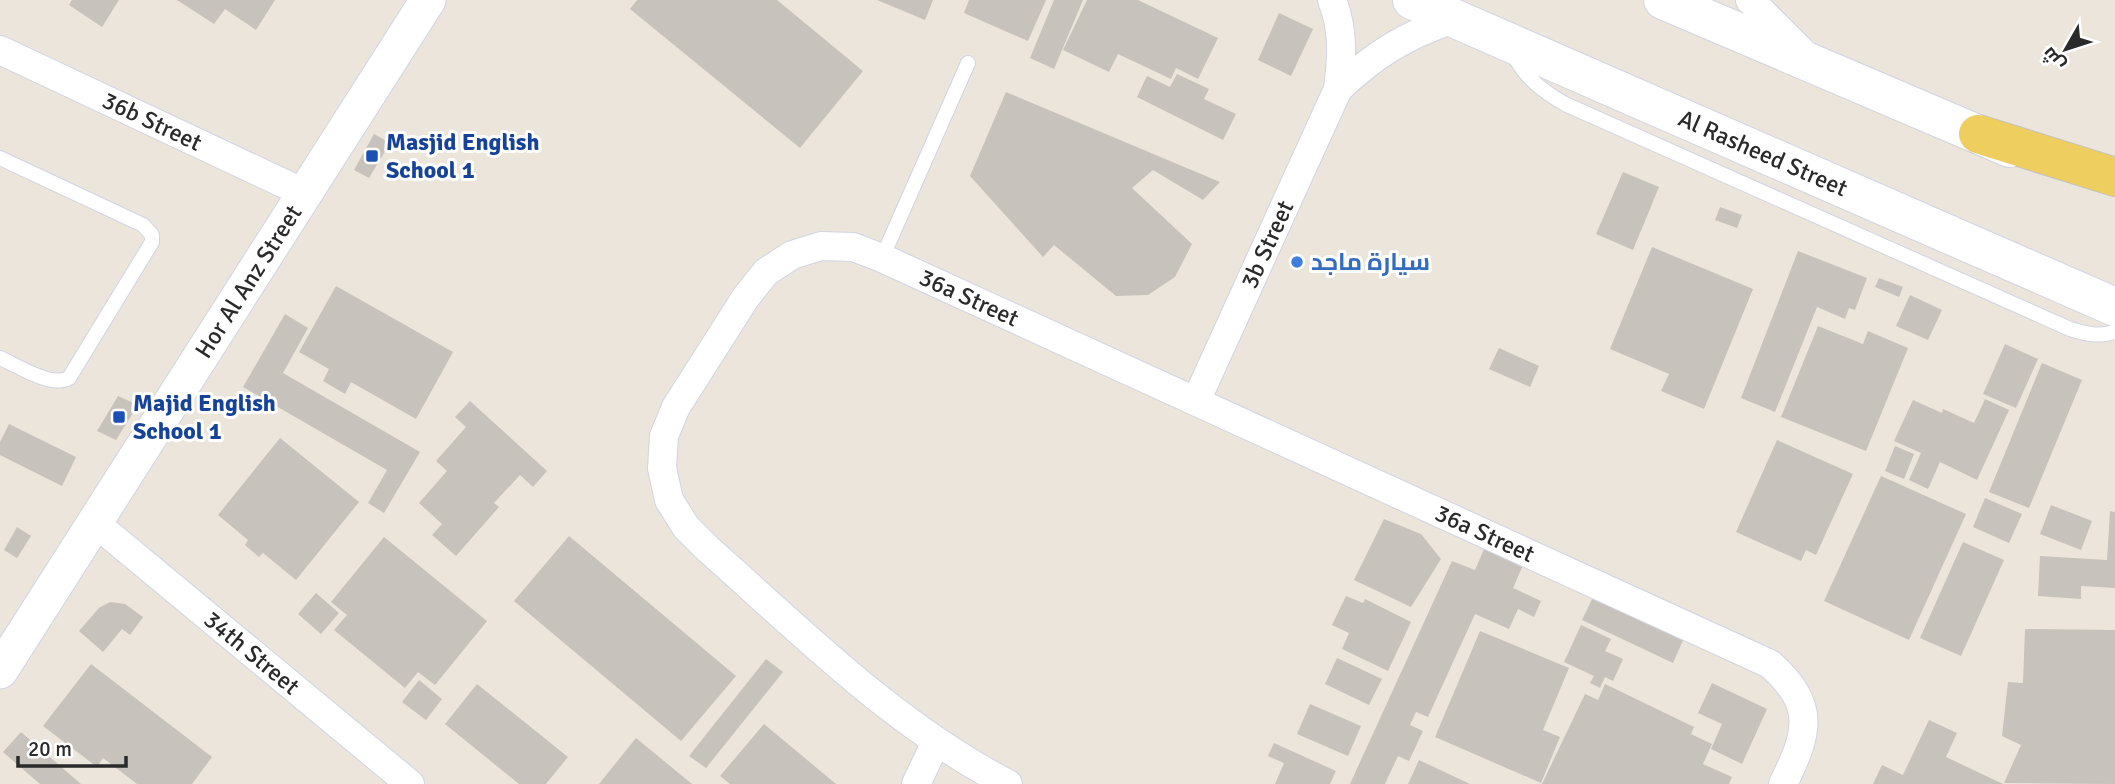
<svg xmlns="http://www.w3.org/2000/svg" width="2115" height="784" font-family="Signika,Cairo,sans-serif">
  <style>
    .building { fill: #c7c2bb }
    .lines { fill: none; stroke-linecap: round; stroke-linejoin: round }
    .service-casing { stroke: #d1d4e2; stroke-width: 16 }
    .minor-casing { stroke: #d1d4e2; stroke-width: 30 }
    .tertiary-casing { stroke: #d1d4e2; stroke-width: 37 }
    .secondary-casing { stroke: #d1d4e2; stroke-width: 40 }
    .primary-casing { stroke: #c3c3c3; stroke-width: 40 }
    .service { stroke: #fff; stroke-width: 14 }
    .minor { stroke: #fff; stroke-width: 28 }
    .tertiary { stroke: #fff; stroke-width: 35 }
    .secondary { stroke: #fff; stroke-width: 38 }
    .primary { stroke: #edce5f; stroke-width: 38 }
    .transit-dot { fill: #1a4fb4; stroke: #fff; stroke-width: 2.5 }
    .shop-dot { fill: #3f7fe0; stroke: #fff; stroke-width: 2.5 }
    .labels { text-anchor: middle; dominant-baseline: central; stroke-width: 6; stroke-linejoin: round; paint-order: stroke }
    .street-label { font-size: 24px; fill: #2a2a2a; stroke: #fff }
    .transit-label { font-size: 24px; font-weight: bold; fill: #164399; stroke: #fff; text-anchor: start }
    .shop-label { font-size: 24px; font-weight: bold; fill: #366cbe; stroke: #fff; text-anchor: start }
  </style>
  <rect width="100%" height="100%" fill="#ece5dc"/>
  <!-- building -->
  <g class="building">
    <path d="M72 0H119L102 27 69 5Z"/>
    <path d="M177 0H275L256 30 225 9 214 24Z"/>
    <path d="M637 0H777L863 71 800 148 630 9Z"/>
    <path d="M877 0H933L925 20Z"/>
    <path d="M969 0H1046L1028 41 964 13Z"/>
    <path d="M1054 0H1083L1054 69 1030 58Z"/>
    <path d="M1087 0H1138L1218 38 1198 79 1176 68 1171 79 1118 54 1109 72 1063 50Z"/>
    <path d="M1279 13 1313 29 1291 76 1258 60Z"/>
    <path d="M1177 74 1209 89 1204 99 1236 114 1223 140 1137 97 1147 76 1170 87Z"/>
    <path d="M1006 92 1220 182 1203 200 1153 170 1132 188 1192 244 1175 277 1148 295 1116 296 1054 245 1043 257 970 176Z"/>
    <path d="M374 134 390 143 369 178 354 170Z"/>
    <path d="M1623 172 1659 187 1633 250 1596 234Z"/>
    <path d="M1720 207 1742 215 1737 228 1715 220Z"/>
    <path d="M1652 247 1753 289 1704 409 1661 391 1669 374 1610 349Z"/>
    <path d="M1798 251 1867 278 1855 310 1849 308 1845 319 1817 307 1775 412 1741 398Z"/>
    <path d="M1879 278 1903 287 1899 297 1875 287Z"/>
    <path d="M336 286 453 352 416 419 351 382 345 394 323 381 329 369 299 352Z"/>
    <path d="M1910 295 1942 310 1928 340 1896 326Z"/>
    <path d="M285 314 308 328 283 373 420 452 384 513 368 503 387 470 243 387Z"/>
    <path d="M1818 326 1863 344 1868 331 1908 348 1866 451 1781 417Z"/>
    <path d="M2005 344 2038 359 2016 408 1983 394Z"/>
    <path d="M1499 348 1539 366 1530 387 1489 369Z"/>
    <path d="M2042 363 2082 380 2029 508 1989 492Z"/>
    <path d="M118 396 138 405 116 440 97 431Z"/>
    <path d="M1985 399 2009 410 1977 480 1940 462 1928 489 1909 480 1921 453 1894 441 1913 400 1942 413 1943 409 1974 423Z"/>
    <path d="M470 401 547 471 533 487 520 475 494 503 499 507 456 556 432 535 442 524 419 503 447 471 436 461 466 427 455 417Z"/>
    <path d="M9 424 76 457 62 486 0 455V442Z"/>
    <path d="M280 438 359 502 296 580 263 553 259 557 245 545 248 540 218 515Z"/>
    <path d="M1777 440 1853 474 1816 555 1806 550 1801 561 1736 532Z"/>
    <path d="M1895 446 1914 454 1904 479 1885 471Z"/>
    <path d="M1881 476 1966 514 1909 640 1824 601Z"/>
    <path d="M1985 498 2022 514 2009 543 1973 527Z"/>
    <path d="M2051 505 2092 521 2081 550 2040 534Z"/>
    <path d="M2110 511 2115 512V588L2081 586V599L2038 596 2040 556 2107 560Z"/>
    <path d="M1384 519 1421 534 1441 559 1411 607 1354 580Z"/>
    <path d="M17 527 31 536 17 558 4 550Z"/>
    <path d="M569 536 736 676 681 741 514 601Z"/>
    <path d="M384 537 487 621 435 685 418 672 405 688 334 630 347 615 331 602Z"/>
    <path d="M1963 542 2004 560 1961 656 1920 638Z"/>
    <path d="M1485 547 1523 565 1513 588 1541 601 1534 617 1518 609 1509 629 1475 614 1428 717 1416 712 1410 725 1423 731 1409 761 1398 756 1385 784H1350L1452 561 1475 570Z"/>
    <path d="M316 593 339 613 321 634 298 614Z"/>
    <path d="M1594 595 1684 638 1673 663 1582 620Z"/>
    <path d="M1346 596 1363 603 1365 599 1411 622 1388 671 1342 649 1349 633 1332 625Z"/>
    <path d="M110 602 125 604 143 617 130 635 122 629 103 652 79 631 99 608Z"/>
    <path d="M1581 625 1611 639 1605 651 1623 659 1613 681 1605 677 1600 688 1590 683 1594 676 1564 662Z"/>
    <path d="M2025 629 2115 630V784L2004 783 2021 745 2002 736 2008 682 2023 683Z"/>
    <path d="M1480 631 1569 668 1543 730 1560 737 1541 783 1435 737Z"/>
    <path d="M1337 658 1382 679 1369 705 1325 684Z"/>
    <path d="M766 659 783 672 706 768 689 756Z"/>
    <path d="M91 664 212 757 192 784H137L103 758 97 767 43 726Z"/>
    <path d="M419 680 442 699 426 720 402 702Z"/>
    <path d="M1712 683 1767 709 1742 764 1711 749 1722 724 1698 713Z"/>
    <path d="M477 684 568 757 546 784H519L445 724Z"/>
    <path d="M1605 684 1694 727 1691 734 1712 744 1703 764 1732 777 1729 784H1542L1585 694 1598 700Z"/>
    <path d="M1310 704 1361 726 1348 756 1297 734Z"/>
    <path d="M1929 720 1957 733 1946 757 2003 784H1873L1882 765 1903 775Z"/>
    <path d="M764 724 836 784H730L720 776Z"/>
    <path d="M21 732 81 784H40L3 752Z"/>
    <path d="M636 738 692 784H599Z"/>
    <path d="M1274 743 1336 771 1330 784H1275L1284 763 1268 756Z"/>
    <path d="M1419 760 1470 784H1408Z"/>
  </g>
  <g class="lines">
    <defs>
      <g id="service">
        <path d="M1514 55C1525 78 1544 92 1565 104L2070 329C2086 334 2099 337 2115 332"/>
        <path d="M0 158 143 225 152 235V242L69 378C52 388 18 366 0 358"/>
        <path d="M882 258 968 63"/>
      </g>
      <g id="minor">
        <path d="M1750 0 1804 54"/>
        <path id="s1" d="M0 50 304 193"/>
        <path d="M1338 89C1375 54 1406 35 1454 19"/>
        <path id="s2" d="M1196 401 1338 89C1342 58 1344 30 1332 0"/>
        <path id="s3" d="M94 522 410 784"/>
        <path d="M916 784 936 742"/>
        <path id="s4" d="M1008 784C894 725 803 633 708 549L686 527 669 500 662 468 664 436 676 407 746 297 766 272 792 255 821 246 853 247 882 258 1770 664C1817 706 1808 733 1783 784"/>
      </g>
      <g id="tertiary">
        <path id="s5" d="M0 671 428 0"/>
      </g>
      <g id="secondary">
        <path id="s6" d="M1412 0 2115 307"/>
        <path d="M1663 0 2010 148"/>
      </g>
      <path id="primary" d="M1978 134 2115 177"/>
    </defs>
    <!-- service casing -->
    <use href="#service" class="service-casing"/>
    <!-- minor casing -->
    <use href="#minor" class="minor-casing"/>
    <!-- tertiary casing -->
    <use href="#tertiary" class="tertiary-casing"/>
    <!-- secondary casing -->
    <use href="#secondary" class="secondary-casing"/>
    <!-- primary casing -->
    <use href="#primary" class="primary-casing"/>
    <!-- service -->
    <use href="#service" class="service"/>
    <!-- minor -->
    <use href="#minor" class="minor"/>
    <!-- tertiary -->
    <use href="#tertiary" class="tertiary"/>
    <!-- secondary -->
    <use href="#secondary" class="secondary"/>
    <!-- primary -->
    <use href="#primary" class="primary"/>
  </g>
  <!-- markers -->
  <g class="transit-dot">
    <rect x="365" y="149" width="14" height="14" rx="3.5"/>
    <rect x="112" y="410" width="14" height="14" rx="3.5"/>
  </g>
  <circle class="shop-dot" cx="1297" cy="262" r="7"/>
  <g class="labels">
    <!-- street labels -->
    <g class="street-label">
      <text stroke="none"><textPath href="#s1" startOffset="168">36b Street</textPath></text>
      <text stroke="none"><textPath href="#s6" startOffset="383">Al Rasheed Street</textPath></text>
      <text stroke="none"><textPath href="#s2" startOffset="172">3b Street</textPath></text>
      <text stroke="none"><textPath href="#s5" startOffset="462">Hor Al Anz Street</textPath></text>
      <text stroke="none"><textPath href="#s4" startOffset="924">36a Street</textPath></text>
      <text stroke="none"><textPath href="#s4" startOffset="1491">36a Street</textPath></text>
      <text stroke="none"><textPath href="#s3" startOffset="205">34th Street</textPath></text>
    </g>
    <!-- transit labels -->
    <g class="transit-label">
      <text x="386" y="142">Masjid English<tspan x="386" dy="28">School 1</tspan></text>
      <text x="133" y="403">Majid English<tspan x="133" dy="28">School 1</tspan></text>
    </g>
    <!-- shop labels -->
    <g class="shop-label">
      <text x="1311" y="262">سيارة ماجد</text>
    </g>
  </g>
  <!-- north arrow -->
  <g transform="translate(2066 49) rotate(231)" stroke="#ffffff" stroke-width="5" paint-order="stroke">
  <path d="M0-5L12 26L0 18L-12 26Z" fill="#2a2a2a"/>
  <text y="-10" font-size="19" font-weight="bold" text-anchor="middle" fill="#2a2a2a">ش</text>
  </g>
  <!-- scale -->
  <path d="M18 756v10h108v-10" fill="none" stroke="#2a2a2a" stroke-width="3.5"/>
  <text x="28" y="756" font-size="21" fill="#2a2a2a" stroke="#ffffff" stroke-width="5" paint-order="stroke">20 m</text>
</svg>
